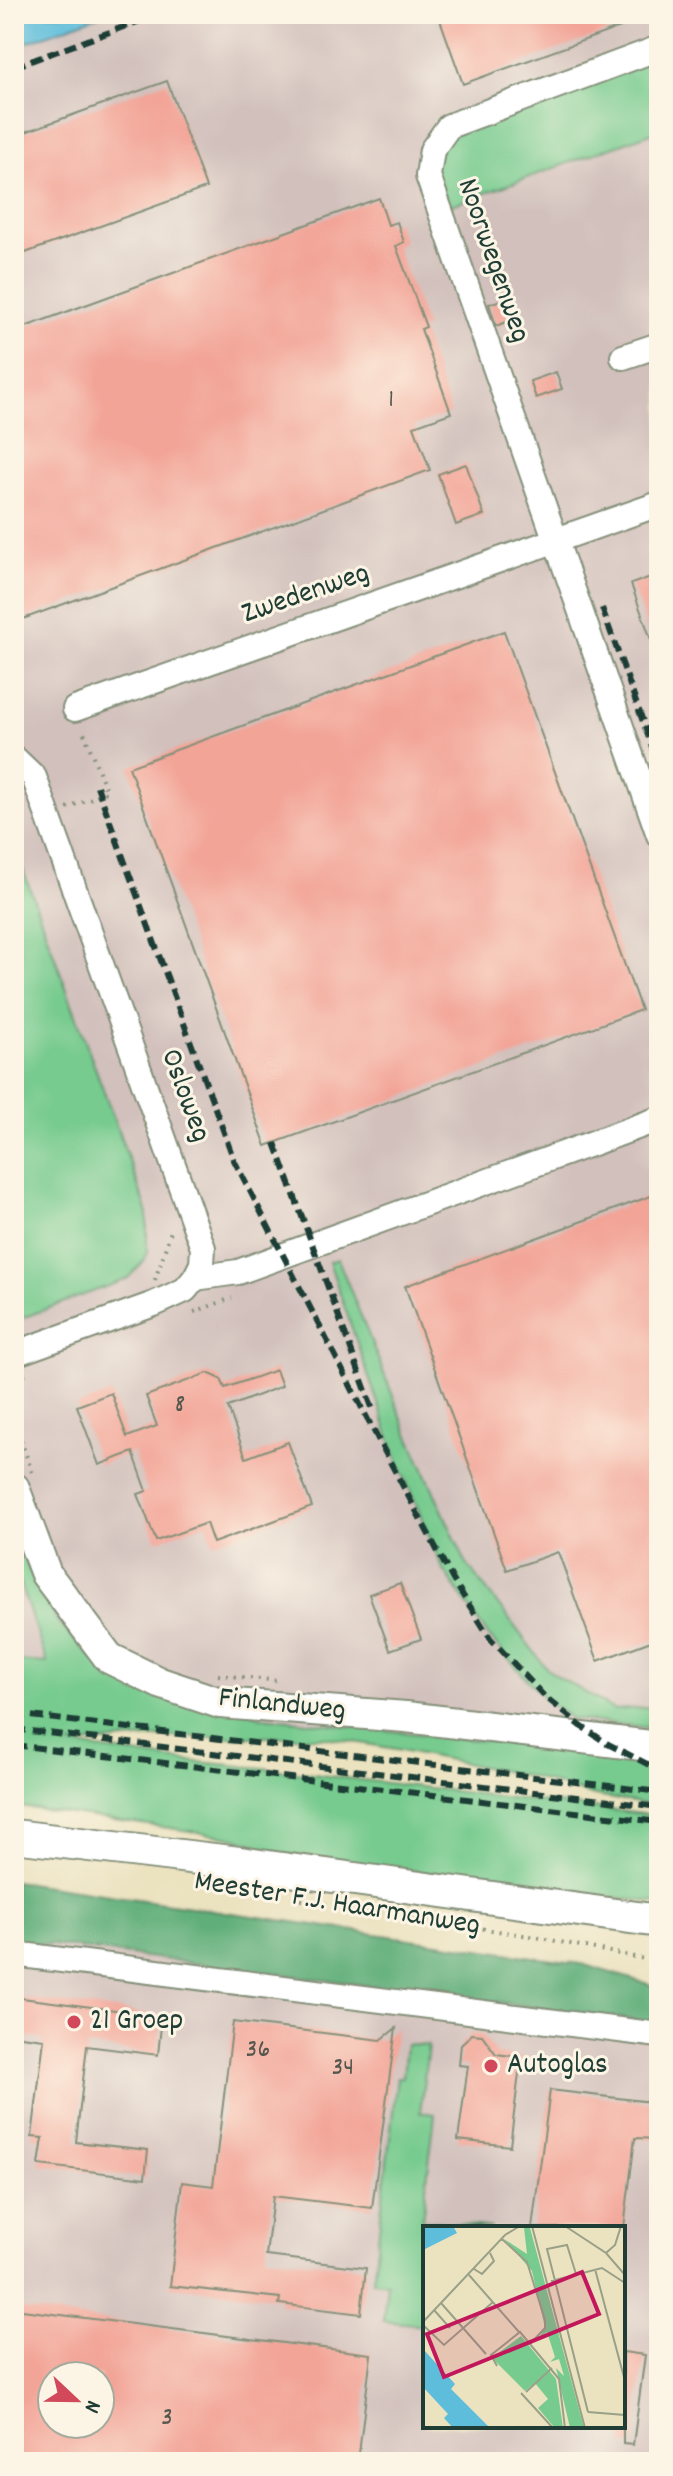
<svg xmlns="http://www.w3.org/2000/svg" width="673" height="2476" font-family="Dekko,sans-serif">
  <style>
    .industrial { fill: #d1c0bc; fill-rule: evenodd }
    .green { fill: #77cb8f; stroke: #4b8462; stroke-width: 2 }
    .forest { fill: #61af7a; stroke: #407657; stroke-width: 2 }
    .water { fill: #5dbddb; stroke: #3e7d88; stroke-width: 2 }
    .building { fill: #f2a497; fill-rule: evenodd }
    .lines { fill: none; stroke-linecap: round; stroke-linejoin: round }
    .minor-casing { stroke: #85907a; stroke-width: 28 }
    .tertiary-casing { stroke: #85907a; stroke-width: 34 }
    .secondary-casing { stroke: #85907a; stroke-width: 36 }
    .path { stroke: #85907a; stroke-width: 4; stroke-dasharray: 2 6; stroke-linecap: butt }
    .minor { stroke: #fff; stroke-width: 24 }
    .tertiary { stroke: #fff; stroke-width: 30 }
    .secondary { stroke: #fff; stroke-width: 32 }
    .rail { stroke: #1f3d34; stroke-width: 6; stroke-dasharray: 12 6; stroke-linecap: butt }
    .poi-dot { fill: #d1495b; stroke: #fcf5e5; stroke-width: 3 }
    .labels { text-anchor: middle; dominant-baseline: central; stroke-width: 6; stroke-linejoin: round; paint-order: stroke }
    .number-label { font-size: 26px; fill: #54574d }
    .street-label { font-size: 30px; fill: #1f3d34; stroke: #fcf5e5 }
    .poi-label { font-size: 30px; fill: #1f3d34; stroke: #fcf5e5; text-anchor: start }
    .inset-road { fill: none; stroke: #99a088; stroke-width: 2 }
    .view { fill: #c2185b; fill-opacity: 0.15; stroke: #c2185b; stroke-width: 4 }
    .inset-edge { fill: none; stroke: #1f3d34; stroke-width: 4 }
  </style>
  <rect width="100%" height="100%" fill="#fcf5e5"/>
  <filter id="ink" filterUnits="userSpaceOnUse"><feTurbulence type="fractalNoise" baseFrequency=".0125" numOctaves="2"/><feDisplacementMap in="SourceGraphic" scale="16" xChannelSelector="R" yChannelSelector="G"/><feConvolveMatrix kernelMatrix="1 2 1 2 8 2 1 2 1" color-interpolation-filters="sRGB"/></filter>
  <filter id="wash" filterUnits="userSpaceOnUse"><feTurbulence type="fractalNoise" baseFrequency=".006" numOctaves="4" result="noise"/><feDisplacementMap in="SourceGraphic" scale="32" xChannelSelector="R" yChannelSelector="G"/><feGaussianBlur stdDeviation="1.8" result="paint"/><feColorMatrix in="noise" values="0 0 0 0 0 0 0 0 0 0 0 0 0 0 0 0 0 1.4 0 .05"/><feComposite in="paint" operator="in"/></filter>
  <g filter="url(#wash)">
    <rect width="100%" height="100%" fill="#ebe2c0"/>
    <!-- industrial -->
    <g class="industrial">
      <path d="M14 14H659V1780L14 1682Z"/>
      <path d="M14 1918 659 2002V2462H14ZM425 2228H623V2426H425ZM52 2376H100V2424H52Z"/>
    </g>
    <!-- green -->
    <g class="green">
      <path d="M659 57V130L444 208 433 168 445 138Z"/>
      <path d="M14 845 147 1210V1252L144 1261 127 1279 14 1321Z"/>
      <path d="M338 1259 409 1436 466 1563 548 1670 614 1710 659 1707V1729L571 1719 543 1697 489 1637 443 1569 398 1461 329 1262Z"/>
      <path d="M14 1533 27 1566 58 1623 95 1661 262 1717 659 1760V1806L595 1796 532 1777 396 1749 325 1737H161L70 1745 176 1760 263 1768 659 1816V1903L283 1854 244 1840 225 1836 14 1806V1661L47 1663 14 1566Z"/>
      <path d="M406 2044 428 2046 420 2112 435 2114 422 2220 492 2228H425V2325L383 2321 387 2283 373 2281 397 2077H403Z"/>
    </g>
    <!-- forest -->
    <path class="forest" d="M14 1881 581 1964 659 1987V2023L14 1940Z"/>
    <!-- water -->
    <path class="water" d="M14 14H103L14 47Z"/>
    <g id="blocks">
      <!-- building -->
      <g class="building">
        <path d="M438 14H651V16L463 84Z"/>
        <path d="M167 81 206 188 14 257V136Z"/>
        <path d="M379 198 388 225 397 222 404 242 396 246 426 327 421 329 451 413 414 426 430 470 23 619 14 595V331Z"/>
        <path d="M504 299 512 320 496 326 489 304Z"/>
        <path d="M556 372 562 389 536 398 530 381Z"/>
        <path d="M466 464 484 515 456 525 438 474Z"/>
        <path d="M659 574V656H657L631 584Z"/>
        <path d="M504 631 641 1010 266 1146 129 767Z"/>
        <path d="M659 1193V1638L598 1661 558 1552 507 1570 405 1286Z"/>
        <path d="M276 1370 282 1386 228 1407 246 1458 288 1442 312 1507 213 1543 206 1523 156 1541 138 1494 147 1491 133 1452 99 1465 77 1406 111 1393 127 1437 157 1426 146 1396 208 1373 221 1379 225 1388Z"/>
        <path d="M400 1583 421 1639 390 1650 369 1594Z"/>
        <path d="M14 1997 162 2016 158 2055 87 2046 76 2142 148 2150 145 2178 39 2165 43 2138 32 2137 44 2039 14 2035Z"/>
        <path d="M233 2022 381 2040 396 2028 372 2208 273 2196 266 2256 366 2268 361 2314 279 2304 280 2298 170 2286 182 2182 213 2186Z"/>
        <path d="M472 2034 482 2035 496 2054 521 2057 510 2146 458 2140 468 2066 459 2065 461 2044Z"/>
        <path d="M550 2090 659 2103V2139L635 2138 624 2228H532Z"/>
        <path d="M14 2309 371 2354 358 2462H14ZM52 2376H100V2424H52Z"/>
        <path d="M623 2352 645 2355 633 2445 623 2444Z"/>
      </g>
    </g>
  </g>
  <g filter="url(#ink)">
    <use href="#blocks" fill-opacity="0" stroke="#85907a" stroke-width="2"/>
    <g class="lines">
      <defs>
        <g id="minor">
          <path d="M659 48 449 126 432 150 428 176 659 835"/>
          <path d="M623 357 659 345"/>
          <path d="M75 709 659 504"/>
          <path d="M14 758 34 777 203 1248 202 1264 195 1278 185 1290 154 1304 14 1354"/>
          <path d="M195 1278 238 1272 659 1119"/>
          <path d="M14 1954 659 2035"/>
        </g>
        <path id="tertiary" d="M14 1488 46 1574 109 1658 160 1683 220 1703 406 1717 659 1747"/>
        <path id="secondary" d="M14 1836 239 1863 659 1921"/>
      </defs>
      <!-- minor casing -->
      <use href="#minor" class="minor-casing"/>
      <!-- tertiary casing -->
      <use href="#tertiary" class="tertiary-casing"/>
      <!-- secondary casing -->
      <use href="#secondary" class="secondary-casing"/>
      <!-- path -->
      <g class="path">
        <path d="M14 803 21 810"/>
        <path d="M67 808 107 792 82 728"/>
        <path d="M155 1280 172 1228"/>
        <path d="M194 1312 232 1298"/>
        <path d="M14 1388 25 1374"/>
        <path d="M14 1417 21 1440 14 1442"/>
        <path d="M21 1440 32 1472"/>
        <path d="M218 1675 281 1681"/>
        <path d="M301 1900 536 1937 659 1962"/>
      </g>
      <!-- minor -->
      <use href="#minor" class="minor"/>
      <!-- tertiary -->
      <use href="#tertiary" class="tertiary"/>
      <!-- secondary -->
      <use href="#secondary" class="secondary"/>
      <!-- rail -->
      <g class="rail">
        <path d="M14 67 159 14"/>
        <path d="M602 608 659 766"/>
        <path d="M97 786 234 1160 379 1441 453 1580 491 1639 543 1695 581 1726 608 1744 659 1770"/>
        <path d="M275 1143 373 1410"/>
        <path d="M14 1714 659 1792"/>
        <path d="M14 1729 659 1807"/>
        <path d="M14 1745 659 1822"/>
      </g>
    </g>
  </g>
  <!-- markers -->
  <g class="poi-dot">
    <circle cx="74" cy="2022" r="8"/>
    <circle cx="491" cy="2066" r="8"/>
  </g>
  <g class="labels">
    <!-- number labels -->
    <g class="number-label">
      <text x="391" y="400">1</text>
      <text x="180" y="1405">8</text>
      <text x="258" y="2050">36</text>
      <text x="343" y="2068">34</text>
      <text x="167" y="2418">3</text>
    </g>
    <!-- street labels -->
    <g class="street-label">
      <text transform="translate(492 261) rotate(71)">Noorwegenweg</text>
      <text transform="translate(306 595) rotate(-19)">Zwedenweg</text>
      <text transform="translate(184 1096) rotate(70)">Osloweg</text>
      <text transform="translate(282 1706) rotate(6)">Finlandweg</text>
      <text transform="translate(337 1905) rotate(9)">Meester F.J. Haarmanweg</text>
    </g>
    <!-- poi labels -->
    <g class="poi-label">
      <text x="90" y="2022">21 Groep</text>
      <text x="507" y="2066">Autoglas</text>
    </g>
  </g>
  <!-- overview -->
  <g transform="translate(423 2226)">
    <rect width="202" height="202" fill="#ebe2c0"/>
    <path d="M101 2H107L161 202H147L133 142 141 150 136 133 127 136 132 131 124 106 116 112 122 102 109 45 81 13 104 28ZM98 110 133 153 140 202H132L115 182 125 173 112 157 102 165 69 132Z" fill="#77cb8f"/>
    <path d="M0 0H30L34 7 0 24ZM0 123 32 158 28 163 67 202H30L21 192 25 188 0 161Z" fill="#5dbddb"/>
    <path class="inset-road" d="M109 0 162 202M142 0 183 27 202 49M79 13 104 36 122 94V102L107 118M183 27 192 19 198 0M51 43 59 48 71 35 67 27M172 43 202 155M153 48 144 19 124 23 165 186M46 49 96 106M128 55 179 42 202 57M18 77 63 128M11 84 27 102M0 96 82 9 97 0M0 99 21 119 70 76M74 140 68 129 97 106 136 153 142 202M103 166 129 142M98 167 130 202M165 186 202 189"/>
    <path class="view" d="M159 46 176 88 21 151 4 108Z"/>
    <rect width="202" height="202" class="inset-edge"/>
  </g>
  <!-- margin -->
  <rect width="673" height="2476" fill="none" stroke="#fcf5e5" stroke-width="48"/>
  <!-- north arrow -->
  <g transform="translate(76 2400) rotate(112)"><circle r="38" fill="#fcf5e5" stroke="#a4ab9e" stroke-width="2"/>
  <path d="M0-6L14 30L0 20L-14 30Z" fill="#d1495b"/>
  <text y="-12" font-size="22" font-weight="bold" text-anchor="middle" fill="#1f3d34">N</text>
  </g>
</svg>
